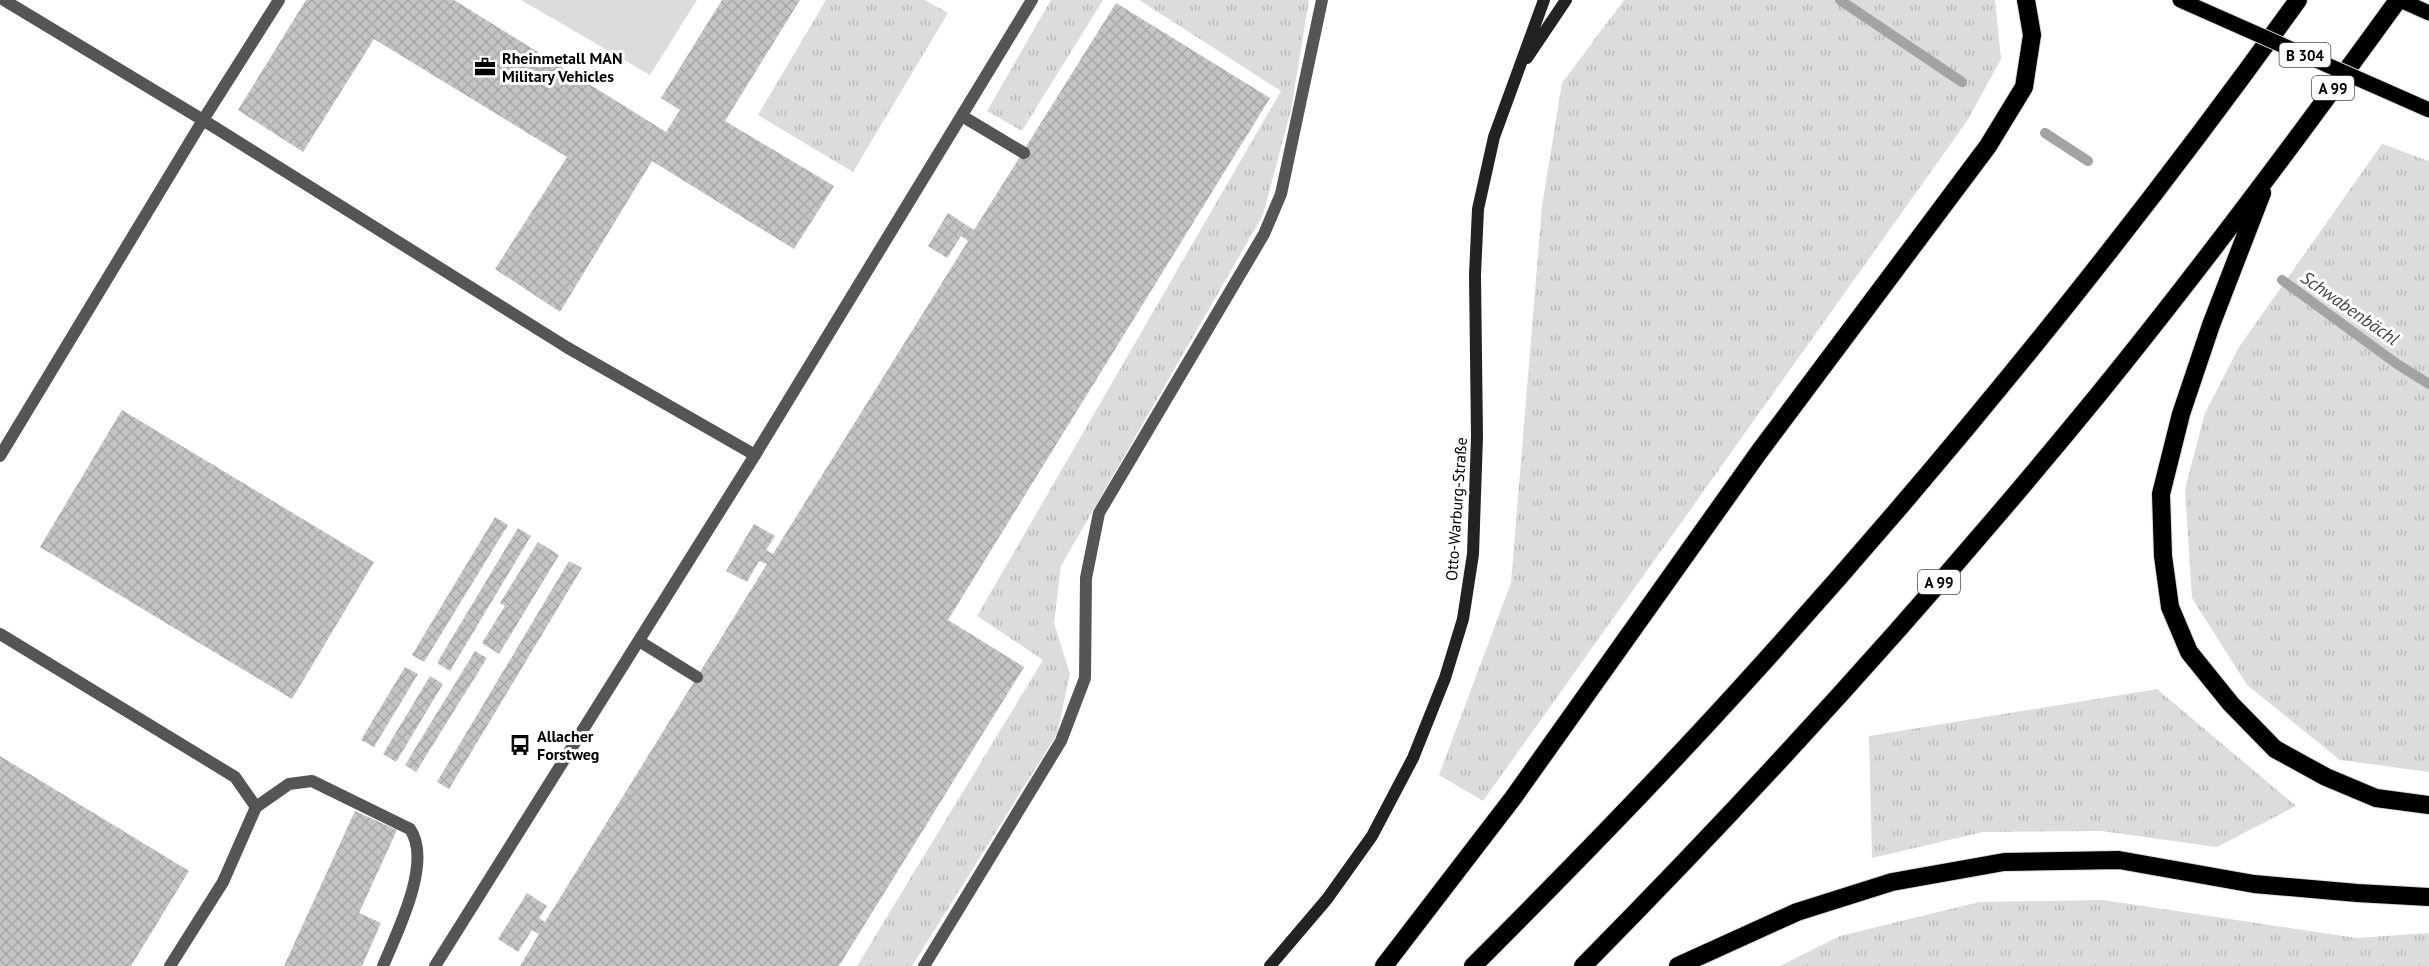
<svg xmlns="http://www.w3.org/2000/svg" width="2429" height="966" font-family="'PT Sans',sans-serif">
  <style>
    .grass { fill: url(#grass-tufts) }
    .garden { fill: #dcdcdc }
    .lines { fill: none; stroke-linecap: round; stroke-linejoin: round }
    .stream { stroke: #a3a3a3; stroke-width: 10 }
    .building { fill: url(#building-cross-hatch) }
    .primary-casing { stroke: #dbdbdb; stroke-width: 17 }
    .highway-casing { stroke: #dbdbdb; stroke-width: 20 }
    .lane { stroke: #555; stroke-width: 12 }
    .secondary { stroke: #222; stroke-width: 12 }
    .primary { stroke: #000; stroke-width: 15 }
    .highway { stroke: #000; stroke-width: 18 }
    .primary-bridge-casing { stroke: #dbdbdb; stroke-width: 17; stroke-linecap: butt }
    .primary-bridge { stroke: #000; stroke-width: 15 }
    .labels { text-anchor: middle; dominant-baseline: central; stroke-width: 6; stroke-linejoin: round; paint-order: stroke }
    .shield { fill: #fff; stroke: #4c4c4c; stroke-width: 1.5 }
    .shield-label { font-size: 15px; font-weight: bold; fill: #000 }
    .poi-label { font-size: 16px; font-weight: bold; fill: #000; stroke: #fff; text-anchor: start }
    .street-label { font-size: 16px; fill: #000; stroke: #fff }
    .water-label { font-size: 18px; font-style: italic; fill: #444; stroke: #fff }
  </style>
  <defs>
    <pattern id="grass-tufts" width="24" height="20" patternUnits="userSpaceOnUse" patternTransform="scale(1.5)"><rect width="24" height="20" fill="#dcdcdc"/><path d="M3 7l-1-3M5 7V3M7 7l1-3M15 17l-1-3M17 17v-4M19 17l1-3" fill="none" stroke="#bbb"/></pattern>
    <pattern id="building-cross-hatch" width="8" height="8" patternUnits="userSpaceOnUse" patternTransform="scale(1.5)"><rect width="8" height="8" fill="#c4c4c4"/><path d="M0 0l8 8M0 8l8-8" fill="none" stroke="#a7a7a7"/></pattern>
  </defs>
  <rect width="100%" height="100%" fill="#fff"/>
  <!-- grass -->
  <g class="grass">
    <path d="M826 0H925L948 13 853 172 758 115Z"/>
    <path d="M1051 0H1103L1022 131 987 111Z"/>
    <path d="M1139 0H1309L1291 110 1263 215 1061 566 1054 623 1070 674 1057 734 912 966H857L1043 660 977 616 1281 91Z"/>
    <path d="M1624 0H1995L2001 59 1967 121 1483 801 1439 775 1511 583 1542 206 1562 83Z"/>
    <path d="M2382 144 2429 161V772L2340 760 2247 685 2192 598 2185 489 2205 413 2239 347Z"/>
    <path d="M2157 689 2296 806 2217 847 2101 831 1983 832 1872 858 1869 736Z"/>
    <path d="M2103 900 2357 938 2429 933V966H1780L1840 936 1979 902Z"/>
  </g>
  <!-- garden -->
  <path class="garden" d="M521 0H697L650 75Z"/>
  <g class="lines">
    <!-- stream -->
    <g class="stream">
      <path d="M1840 0 1962 82"/>
      <path d="M2045 133 2088 161"/>
      <path d="M2282 280 2397 364 2429 384"/>
    </g>
  </g>
  <!-- building -->
  <g class="building">
    <path d="M306 0H454L666 132 680 110 661 98 722 0H800L725 121 834 186 794 249 652 161 560 312 495 269 567 157 374 39 303 152 238 110Z"/>
    <path d="M1116 3 1270 98 948 620 1024 667 839 966H520L539 934 532 930 518 952 498 939 527 893 547 906 539 918 545 922 767 564 759 561 747 582 726 571 754 524 775 536 766 550 773 554 968 241 961 236 947 258 928 246 948 213 974 230Z"/>
    <path d="M122 410 374 562 292 699 40 547Z"/>
    <path d="M495 517 508 525 424 662 412 655Z"/>
    <path d="M518 528 531 536 450 671 437 663Z"/>
    <path d="M538 542 559 555 499 654 482 643 505 606 500 603Z"/>
    <path d="M569 561 582 568 449 789 437 782Z"/>
    <path d="M475 651 487 658 416 772 405 765Z"/>
    <path d="M405 667 418 674 374 747 361 740Z"/>
    <path d="M430 676 443 684 396 762 383 754Z"/>
    <path d="M0 756 189 871 131 966H0Z"/>
    <path d="M355 811 397 830 359 913 381 923 362 966H284Z"/>
  </g>
  <g class="lines">
    <defs>
      <path id="primary" d="M2400 0 2429 13"/>
      <g id="highway">
        <path d="M2262 193 2211 325 2181 414 2161 494 2163 556 2170 607 2189 652 2231 704 2275 749 2326 777 2376 798 2429 805"/>
        <path d="M1384 966 1513 798 1759 452 1988 146 2024 87 2032 35 2026 0"/>
        <path d="M1473 966C1565 874 1656 781 1743 685 1940 468 2127 238 2298 0"/>
        <path d="M1583 966C1763 784 1936 593 2098 395 2202 267 2301 134 2398 0"/>
        <path d="M1678 966 1797 912 1892 882 2004 862 2119 860 2254 884 2357 893 2429 897"/>
      </g>
    </defs>
    <!-- primary casing -->
    <use href="#primary" class="primary-casing"/>
    <!-- highway casing -->
    <use href="#highway" class="highway-casing"/>
    <!-- lane -->
    <g class="lane">
      <path d="M4 0 203 120 568 348 755 455"/>
      <path d="M962 116 1024 153"/>
      <path d="M0 456 203 120 279 0"/>
      <path d="M0 634 235 777 256 807 223 882 170 966"/>
      <path d="M639 641 697 677"/>
      <path d="M256 807 289 784 312 781 410 829C433 862 397 932 383 966"/>
      <path d="M435 966 755 455 1032 0"/>
      <path d="M924 966 1061 741 1085 678 1086 578 1099 513 1264 234 1281 194 1322 0"/>
    </g>
    <!-- secondary -->
    <g class="secondary">
      <path d="M1527 58 1566 0"/>
      <path d="M1270 966 1327 899 1372 836 1413 758 1445 678 1463 619 1473 554 1477 437 1475 275 1478 209 1494 137 1544 0"/>
    </g>
    <!-- primary -->
    <use href="#primary" class="primary"/>
    <!-- highway -->
    <use href="#highway" class="highway"/>
    <defs>
      <path id="primary-bridge" d="M2180 0 2429 110"/>
    </defs>
    <!-- primary-bridge casing -->
    <use href="#primary-bridge" class="primary-bridge-casing"/>
    <!-- primary-bridge -->
    <use href="#primary-bridge" class="primary-bridge"/>
  </g>
  <!-- icons -->
  <defs>
    <symbol id="office-bare" viewBox="-9 -9 18 18"><path d="M-6-3h4V-5.5h4V-3h4V5H-6ZM-1-4.5V-3h2v-1.5ZM-6 0V1H6V0Z" fill="#000" stroke="#fff" stroke-width="2.5" paint-order="stroke"/></symbol>
    <symbol id="bus-bare" viewBox="-9 -9 18 18"><path d="M-5-6H5V4H4V6H2V4H-2V6H-4V4H-5ZM-3.5-4V0h7V-4ZM-3.5 1.2v1.5H-2V1.2ZM2 1.2v1.5H3.5V1.2Z" fill="#000" stroke="#fff" stroke-width="2.5" paint-order="stroke"/></symbol>
  </defs>
  <g fill-rule="evenodd">
    <use href="#office-bare" x="470" y="52" width="30" height="30"/>
    <use href="#bus-bare" x="505" y="730" width="30" height="30"/>
  </g>
  <g class="labels">
    <!-- shield labels -->
    <g class="shield">
      <rect x="2279.5" y="43" width="51" height="24" rx="4.5"/>
      <rect x="2312" y="76" width="42" height="24" rx="4.5"/>
      <rect x="1918" y="570" width="42" height="24" rx="4.5"/>
    </g>
    <g class="shield-label">
      <text x="2305" y="55">B 304</text>
      <text x="2333" y="88">A 99</text>
      <text x="1939" y="582">A 99</text>
    </g>
    <!-- poi labels -->
    <g class="poi-label">
      <text x="502" y="58">Rheinmetall MAN<tspan x="502" dy="18">Military Vehicles</tspan></text>
      <text x="537" y="736">Allacher<tspan x="537" dy="18">Forstweg</tspan></text>
    </g>
    <!-- street labels -->
    <g class="street-label">
      <text transform="translate(1456 509) rotate(-86)">Otto-Warburg-Straße</text>
    </g>
    <!-- water labels -->
    <g class="water-label">
      <text transform="translate(2350 308) rotate(35)">Schwabenbächl</text>
    </g>
  </g>
</svg>
